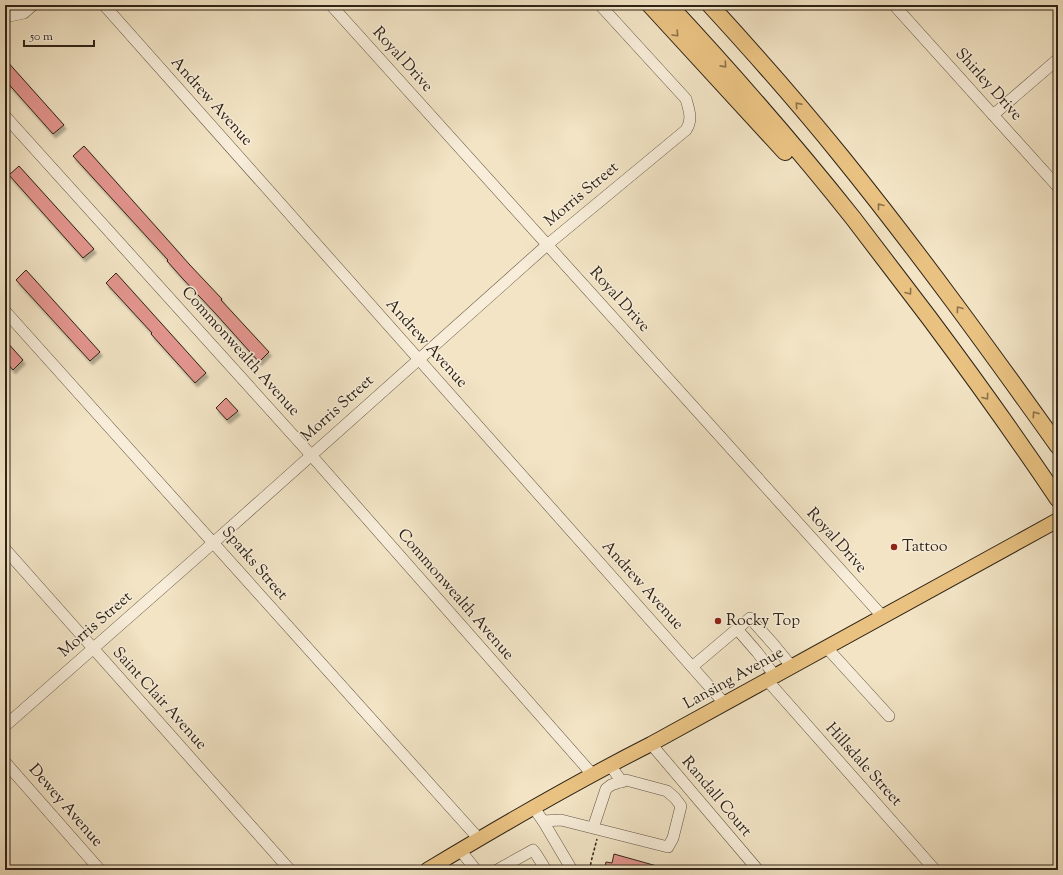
<svg xmlns="http://www.w3.org/2000/svg" width="1063" height="875" font-family="'Sorts Mill Goudy',serif">
  <style>
    .building { fill: #e3958e; stroke: #2e2317; filter: url(#shadow) }
    .lines { fill: none; stroke-linecap: round; stroke-linejoin: round }
    .minor-casing { stroke: #5f5342; stroke-width: 12 }
    .major-casing { stroke: #2e2317; stroke-width: 16 }
    .highway-casing { stroke: #2e2317; stroke-width: 18 }
    .path { stroke: #2e2317; stroke-width: 1.5; stroke-dasharray: 3 2; stroke-linecap: butt }
    .minor { stroke: #f7edd9; stroke-width: 11 }
    .major { stroke: #e9c282; stroke-width: 14 }
    .highway { stroke: #e9c282; stroke-width: 16 }
    .oneway { stroke: #8c724c }
    .poi-dot { fill: #8f2418; stroke: #f7edd9; stroke-width: 1.5 }
    .labels { text-anchor: middle; dominant-baseline: central; stroke-width: 3; stroke-linejoin: round; paint-order: stroke }
    .street-label { font-size: 16px; fill: #2e2317; stroke: #f7edd9 }
    .poi-label { font-size: 16px; fill: #2e2317; stroke: #f7edd9; text-anchor: start }
  </style>
  <defs>
    <filter id="shadow"><feDropShadow dx="2.5" dy="4" stdDeviation="1" flood-color="#0004"/></filter>
  </defs>
  <rect width="100%" height="100%" fill="#f2e4c5"/>
  <filter id="stains"><feTurbulence type="fractalNoise" baseFrequency=".005" numOctaves="4"/><feColorMatrix values="0 0 0 0 .2 0 0 0 0 .09 0 0 0 0 .02 0 0 0 .5 -.17"/></filter>
  <radialGradient id="worn" r=".72"><stop offset=".6" stop-color="#630" stop-opacity="0"/><stop offset="1" stop-color="#630" stop-opacity=".3"/></radialGradient>
  <!-- building -->
  <g class="building">
    <path d="M5 59 64 125 53 134 5 80Z"/>
    <path d="M84 146 174 247 189 264 222 299 221 300 269 352 259 362 215 313 183 279 167 261 168 260 73 156Z"/>
    <path d="M19 166 94 249 83 258 9 175Z"/>
    <path d="M26 270 100 352 90 361 16 280Z"/>
    <path d="M116 273 206 373 195 383 151 334 152 333 106 283Z"/>
    <path d="M5 340 23 360 13 370 5 361Z"/>
    <path d="M226 398 238 411 227 420 216 408Z"/>
    <path d="M614 854 664 868V870H604L606 862 612 863Z"/>
  </g>
  <g class="lines">
    <defs>
      <g id="minor">
        <path d="M104 5 725 704"/>
        <path d="M331 5 883 617"/>
        <path d="M894 5 1058 187"/>
        <path d="M5 17 24 13 33 5"/>
        <path d="M993 115 1058 59"/>
        <path d="M5 116 311 455 592 774"/>
        <path d="M5 311 479 839"/>
        <path d="M5 549 290 870"/>
        <path d="M737 629 757 652 775 676"/>
        <path d="M827 648 889 716"/>
        <path d="M692 667 750 618 774 645 792 667"/>
        <path d="M767 680 935 870"/>
        <path d="M5 726 213 543 547 245 686 130C693 120 689 110 686 99L600 5"/>
        <path d="M651 744 758 870"/>
        <path d="M5 762 100 870"/>
        <path d="M610 765 622 782"/>
        <path d="M534 808 543 821 561 820 668 847 673 838 681 806 675 798 667 791 626 780 611 785 606 789 593 828"/>
        <path d="M543 821 572 870"/>
        <path d="M460 850 476 870"/>
        <path d="M497 870 533 850 536 854 546 870"/>
      </g>
      <path id="major" d="M427 870C500 826 574 783 651 744L1058 520"/>
      <g id="highway">
        <path d="M650 5 785 152"/>
        <path d="M669 5C733 74 795 145 853 218 879 252 904 285 930 319 974 378 1017 438 1058 499"/>
        <path d="M710 5C755 54 799 104 841 156 917 250 988 348 1058 446"/>
      </g>
    </defs>
    <!-- minor casing -->
    <use href="#minor" class="minor-casing"/>
    <!-- major casing -->
    <use href="#major" class="major-casing"/>
    <!-- highway casing -->
    <use href="#highway" class="highway-casing"/>
    <!-- path -->
    <path class="path" d="M590 870 591 862 597 839"/>
    <!-- minor -->
    <use href="#minor" class="minor"/>
    <!-- major -->
    <use href="#major" class="major"/>
    <!-- highway -->
    <use href="#highway" class="highway"/>
  </g>
  <!-- one-way arrows -->
  <defs><path id="oneway-chevron" d="M-2-3.5L2.5 0L-2 3.5" fill="none" stroke-width="1.6" stroke-linecap="round" stroke-linejoin="round"/></defs>
  <g class="oneway">
    <use href="#oneway-chevron" transform="translate(676 34) rotate(47)"/>
    <use href="#oneway-chevron" transform="translate(724 65) rotate(48)"/>
    <use href="#oneway-chevron" transform="translate(798 105) rotate(-131)"/>
    <use href="#oneway-chevron" transform="translate(880 206) rotate(-128)"/>
    <use href="#oneway-chevron" transform="translate(909 292) rotate(53)"/>
    <use href="#oneway-chevron" transform="translate(959 309) rotate(-126)"/>
    <use href="#oneway-chevron" transform="translate(986 397) rotate(54)"/>
    <use href="#oneway-chevron" transform="translate(1035 414) rotate(-125)"/>
  </g>
  <!-- markers -->
  <g class="poi-dot">
    <circle cx="894" cy="547" r="4"/>
    <circle cx="718" cy="621" r="4"/>
  </g>
  <g class="labels">
    <!-- street labels -->
    <g class="street-label">
      <text transform="translate(402 60) rotate(48)">Royal Drive</text>
      <text transform="translate(988 85) rotate(48)">Shirley Drive</text>
      <text transform="translate(211 102) rotate(48)">Andrew Avenue</text>
      <text transform="translate(582 195) rotate(-40)">Morris Street</text>
      <text transform="translate(619 300) rotate(48)">Royal Drive</text>
      <text transform="translate(426 344) rotate(48)">Andrew Avenue</text>
      <text transform="translate(240 352) rotate(48)">Commonwealth Avenue</text>
      <text transform="translate(338 409) rotate(-42)">Morris Street</text>
      <text transform="translate(836 541) rotate(48)">Royal Drive</text>
      <text transform="translate(254 564) rotate(49)">Sparks Street</text>
      <text transform="translate(642 586) rotate(48)">Andrew Avenue</text>
      <text transform="translate(455 595) rotate(49)">Commonwealth Avenue</text>
      <text transform="translate(96 625) rotate(-41)">Morris Street</text>
      <text transform="translate(734 679) rotate(-29)">Lansing Avenue</text>
      <text transform="translate(159 699) rotate(48)">Saint Clair Avenue</text>
      <text transform="translate(863 765) rotate(48)">Hillsdale Street</text>
      <text transform="translate(716 797) rotate(50)">Randall Court</text>
      <text transform="translate(65 806) rotate(49)">Dewey Avenue</text>
    </g>
    <!-- poi labels -->
    <g class="poi-label">
      <text x="902" y="547">Tattoo</text>
      <text x="726" y="621">Rocky Top</text>
    </g>
  </g>
  <!-- margin -->
  <rect width="1063" height="875" fill="none" stroke="#f2e4c5" stroke-width="20"/>
  <rect x="6" y="6" width="1051" height="863" fill="none" stroke="#2e2317" stroke-width="2"/>
  <rect x="10" y="10" width="1043" height="855" fill="none" stroke="#2e2317"/>
  <!-- scale -->
  <path d="M24 40v6h70v-6" fill="none" stroke="#2e2317" stroke-width="2"/>
  <text x="30" y="40" font-size="12" fill="#2e2317" stroke="#f7edd9" stroke-width="3" paint-order="stroke">50 m</text>
  <rect width="100%" height="100%" filter="url(#stains)"/>
  <rect width="100%" height="100%" fill="url(#worn)"/>
</svg>
